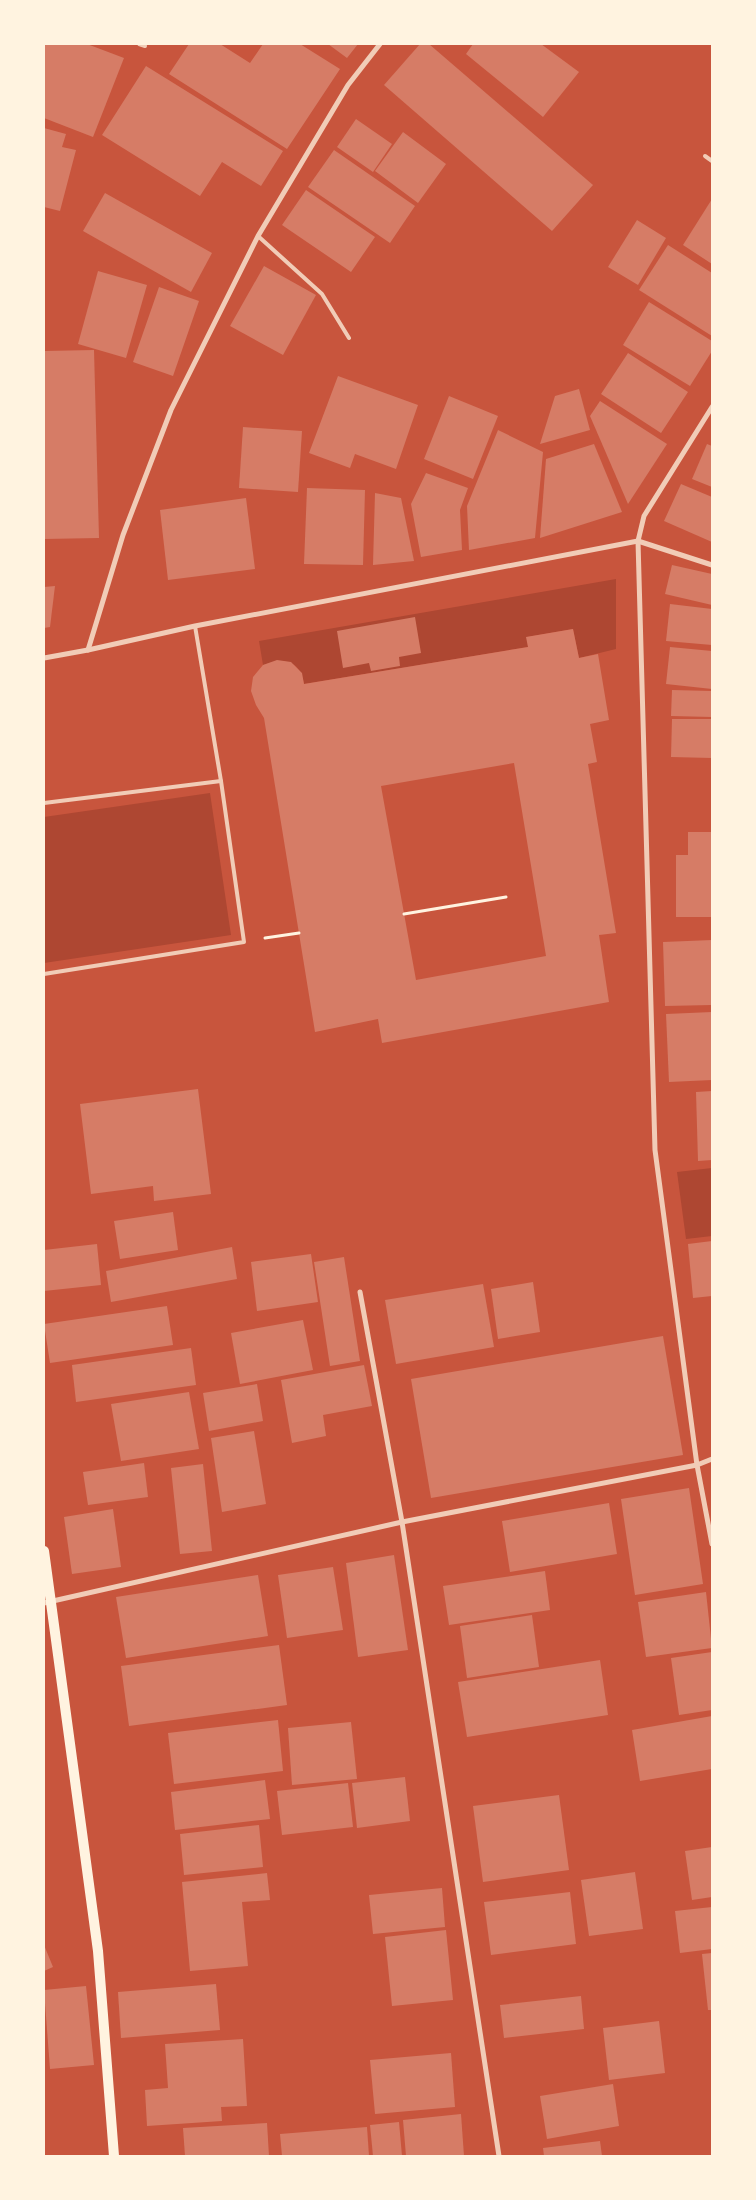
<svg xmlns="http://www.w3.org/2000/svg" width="756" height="2200" font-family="'PT Sans',sans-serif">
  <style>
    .green { fill: #ae4732 }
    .building { fill: #d67c66; fill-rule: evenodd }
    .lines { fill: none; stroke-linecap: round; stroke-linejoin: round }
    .path { stroke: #fff3e0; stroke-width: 3 }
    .service { stroke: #f1ccb7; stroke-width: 4 }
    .minor { stroke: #f1ccb7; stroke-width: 5 }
    .secondary { stroke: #fff3e0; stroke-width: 10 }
  </style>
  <rect width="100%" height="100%" fill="#c8553d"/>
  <!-- green -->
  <g class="green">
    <path d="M616 579V649L579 658 573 629 527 637 528 647 304 684C300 659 283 658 263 665L259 641Z"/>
    <path d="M210 793 231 935 44 963V817Z"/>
    <path d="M712 1168V1236L686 1239 677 1172Z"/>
  </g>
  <!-- building -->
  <g class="building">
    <path d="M44 44H87L124 58 93 137 44 118Z"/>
    <path d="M189 44H220L250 63 263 44H300L340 69 287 149 169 74Z"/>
    <path d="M328 44H358L347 58Z"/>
    <path d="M420 44H429L593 185 552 231 384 85Z"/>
    <path d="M473 44H541L579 72 543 117 466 54Z"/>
    <path d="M146 66 283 151 261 186 222 162 200 196 102 135Z"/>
    <path d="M356 119 392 144 373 172 337 147Z"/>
    <path d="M44 128 66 134 62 147 76 150 60 211 44 207Z"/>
    <path d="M403 132 446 164 418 203 375 171Z"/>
    <path d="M334 150 415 206 390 243 308 187Z"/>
    <path d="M306 190 375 237 351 272 282 225Z"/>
    <path d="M105 193 212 253 191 292 83 231Z"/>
    <path d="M712 199V264L683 245Z"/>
    <path d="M637 220 666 238 638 285 608 267Z"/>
    <path d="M668 245 712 273V336L639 290Z"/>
    <path d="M264 266 316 295 283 355 230 326Z"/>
    <path d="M98 271 147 285 126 358 78 344Z"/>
    <path d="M159 287 199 301 173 376 133 362Z"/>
    <path d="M649 302 712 341V351L690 386 623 345Z"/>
    <path d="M94 350 99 538 44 539V351Z"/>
    <path d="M628 353 688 392 661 433 601 394Z"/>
    <path d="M338 376 418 405 396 469 355 454 350 468 309 453Z"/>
    <path d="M579 389 590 430 540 444 555 396Z"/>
    <path d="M449 396 498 416 473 479 424 459Z"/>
    <path d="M600 401 667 444 628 504 590 416Z"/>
    <path d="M243 427 302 431 298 492 239 488Z"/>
    <path d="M498 430 543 452 535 538 469 550 467 506Z"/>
    <path d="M594 444 622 512 540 538 546 459Z"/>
    <path d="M707 444 712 446V487L692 479Z"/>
    <path d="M426 473 468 488 460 510 462 550 421 557 411 504Z"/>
    <path d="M681 484 712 497V542L664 521Z"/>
    <path d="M307 488 365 490 363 565 304 564Z"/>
    <path d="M375 493 401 498 414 561 373 565Z"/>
    <path d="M246 498 255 569 168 580 160 510Z"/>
    <path d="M672 565 712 574V605L665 594Z"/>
    <path d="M55 586 50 627 44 628V587Z"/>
    <path d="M670 604 712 609V645L666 641Z"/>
    <path d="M415 617 421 653 399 657 400 666 371 671 369 663 343 668 337 631Z"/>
    <path d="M573 629 579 658 598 654 609 720 590 724 597 762 588 764 616 933 599 935 609 1002 382 1043 378 1019 315 1032 264 718 256 705 251 691 253 677 263 665 277 660 291 662 302 673 304 684 528 647 526 637ZM514 763 546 956 416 980 381 786Z"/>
    <path d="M670 647 712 651V689L666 684Z"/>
    <path d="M672 690 712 691V717L671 716Z"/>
    <path d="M672 719H712V758L671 757Z"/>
    <path d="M688 832H712V917H676V855H688Z"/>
    <path d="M712 940V1005L665 1006 663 942Z"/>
    <path d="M712 1012V1080L669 1082 666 1014Z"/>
    <path d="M198 1089 211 1194 154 1201 153 1186 91 1194 80 1104Z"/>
    <path d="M712 1091V1160L698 1161 696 1092Z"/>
    <path d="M173 1212 178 1250 120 1259 114 1221Z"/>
    <path d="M712 1241V1296L693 1298 688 1244Z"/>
    <path d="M97 1244 101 1285 44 1291V1250Z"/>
    <path d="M232 1247 237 1279 111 1302 106 1271Z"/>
    <path d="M311 1254 318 1302 257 1311 251 1262Z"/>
    <path d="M344 1257 360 1361 330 1366 314 1262Z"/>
    <path d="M533 1282 540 1332 498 1339 491 1289Z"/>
    <path d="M483 1284 494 1347 396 1364 385 1300Z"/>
    <path d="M167 1306 173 1345 50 1363 44 1324Z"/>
    <path d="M303 1320 313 1370 240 1384 231 1333Z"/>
    <path d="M663 1336 683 1455 431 1498 411 1379Z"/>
    <path d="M191 1348 196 1385 76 1402 72 1365Z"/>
    <path d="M364 1365 372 1406 323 1415 326 1436 292 1443 281 1380Z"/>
    <path d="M257 1384 263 1421 209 1431 203 1393Z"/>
    <path d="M189 1392 199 1449 121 1461 111 1404Z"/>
    <path d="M254 1431 266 1504 222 1512 211 1438Z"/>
    <path d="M144 1463 148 1497 88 1505 83 1472Z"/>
    <path d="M203 1464 212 1551 180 1554 171 1468Z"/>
    <path d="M689 1488 703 1584 635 1595 621 1499Z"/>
    <path d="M609 1503 617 1554 510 1572 502 1521Z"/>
    <path d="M113 1509 121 1567 72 1574 64 1517Z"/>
    <path d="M394 1555 408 1650 358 1657 346 1563Z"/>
    <path d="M333 1567 343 1630 287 1638 278 1575Z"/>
    <path d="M545 1571 550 1610 449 1625 443 1586Z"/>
    <path d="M258 1575 268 1636 126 1658 116 1597Z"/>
    <path d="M706 1592 712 1648 646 1657 638 1602Z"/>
    <path d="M532 1615 539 1667 467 1678 460 1626Z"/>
    <path d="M279 1645 287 1705 129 1726 121 1666Z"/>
    <path d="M712 1652V1710L679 1715 671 1658Z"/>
    <path d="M600 1660 608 1715 467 1737 458 1682Z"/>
    <path d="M712 1716V1769L640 1781 632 1730Z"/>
    <path d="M278 1720 283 1771 174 1784 168 1733Z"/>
    <path d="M351 1722 357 1779 292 1785 288 1728Z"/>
    <path d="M405 1777 410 1821 357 1828 352 1783Z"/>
    <path d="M265 1780 270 1819 175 1830 171 1792Z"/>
    <path d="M348 1783 353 1827 282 1835 277 1791Z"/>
    <path d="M559 1795 569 1870 483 1882 473 1806Z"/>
    <path d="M259 1825 263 1867 184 1875 180 1834Z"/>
    <path d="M712 1847V1897L692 1900 685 1851Z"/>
    <path d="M635 1872 643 1929 589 1936 581 1880Z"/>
    <path d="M267 1873 270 1900 242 1902 248 1966 190 1971 182 1882Z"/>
    <path d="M442 1888 445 1927 373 1934 369 1895Z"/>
    <path d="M570 1892 576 1944 491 1955 484 1902Z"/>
    <path d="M712 1907V1949L680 1953 675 1911Z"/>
    <path d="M446 1930 453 2000 392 2006 385 1937Z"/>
    <path d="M44 1945 53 1967 44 1971Z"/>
    <path d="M712 1953V2010H708L702 1954Z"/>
    <path d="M216 1984 220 2030 121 2038 118 1992Z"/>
    <path d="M86 1986 94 2065 50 2069 44 1990Z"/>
    <path d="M581 1996 584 2029 504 2038 500 2005Z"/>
    <path d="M659 2021 665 2073 609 2080 603 2028Z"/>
    <path d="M243 2039 247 2106 221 2107 222 2121 147 2126 145 2090 168 2088 165 2044Z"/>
    <path d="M451 2053 455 2107 375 2114 370 2060Z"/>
    <path d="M613 2084 619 2126 547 2139 540 2096Z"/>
    <path d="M461 2114 464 2156H406L403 2120Z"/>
    <path d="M399 2122 402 2156H373L370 2125Z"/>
    <path d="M267 2123 269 2156H185L183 2128Z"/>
    <path d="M367 2127 369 2156H282L280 2134Z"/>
    <path d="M600 2141 602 2156H544L543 2148Z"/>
  </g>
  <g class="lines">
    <!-- path -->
    <g class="path">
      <path d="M404 914 506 897"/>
      <path d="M265 938 299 933"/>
    </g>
    <!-- service -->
    <g class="service">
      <path d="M139 44 145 46"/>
      <path d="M705 156 712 161"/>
      <path d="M258 236 322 294 349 338"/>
      <path d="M195 626 221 781"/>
      <path d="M44 803 221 781 244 942 44 974"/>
    </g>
    <!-- minor -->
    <g class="minor">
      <path d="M712 407 644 516 638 541 655 1150 697 1465 712 1544"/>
      <path d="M88 650 123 535 171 410 258 236 348 85 380 44"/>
      <path d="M44 658 88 650 195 626 638 541 712 565"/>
      <path d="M360 1292 402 1522 499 2156"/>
      <path d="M44 1603 402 1522 697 1465 712 1459"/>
    </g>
    <!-- secondary -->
    <path class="secondary" d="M44 1551 98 1951 114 2156"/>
  </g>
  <!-- border -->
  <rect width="756" height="2200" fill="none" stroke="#fff3e0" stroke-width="90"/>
</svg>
